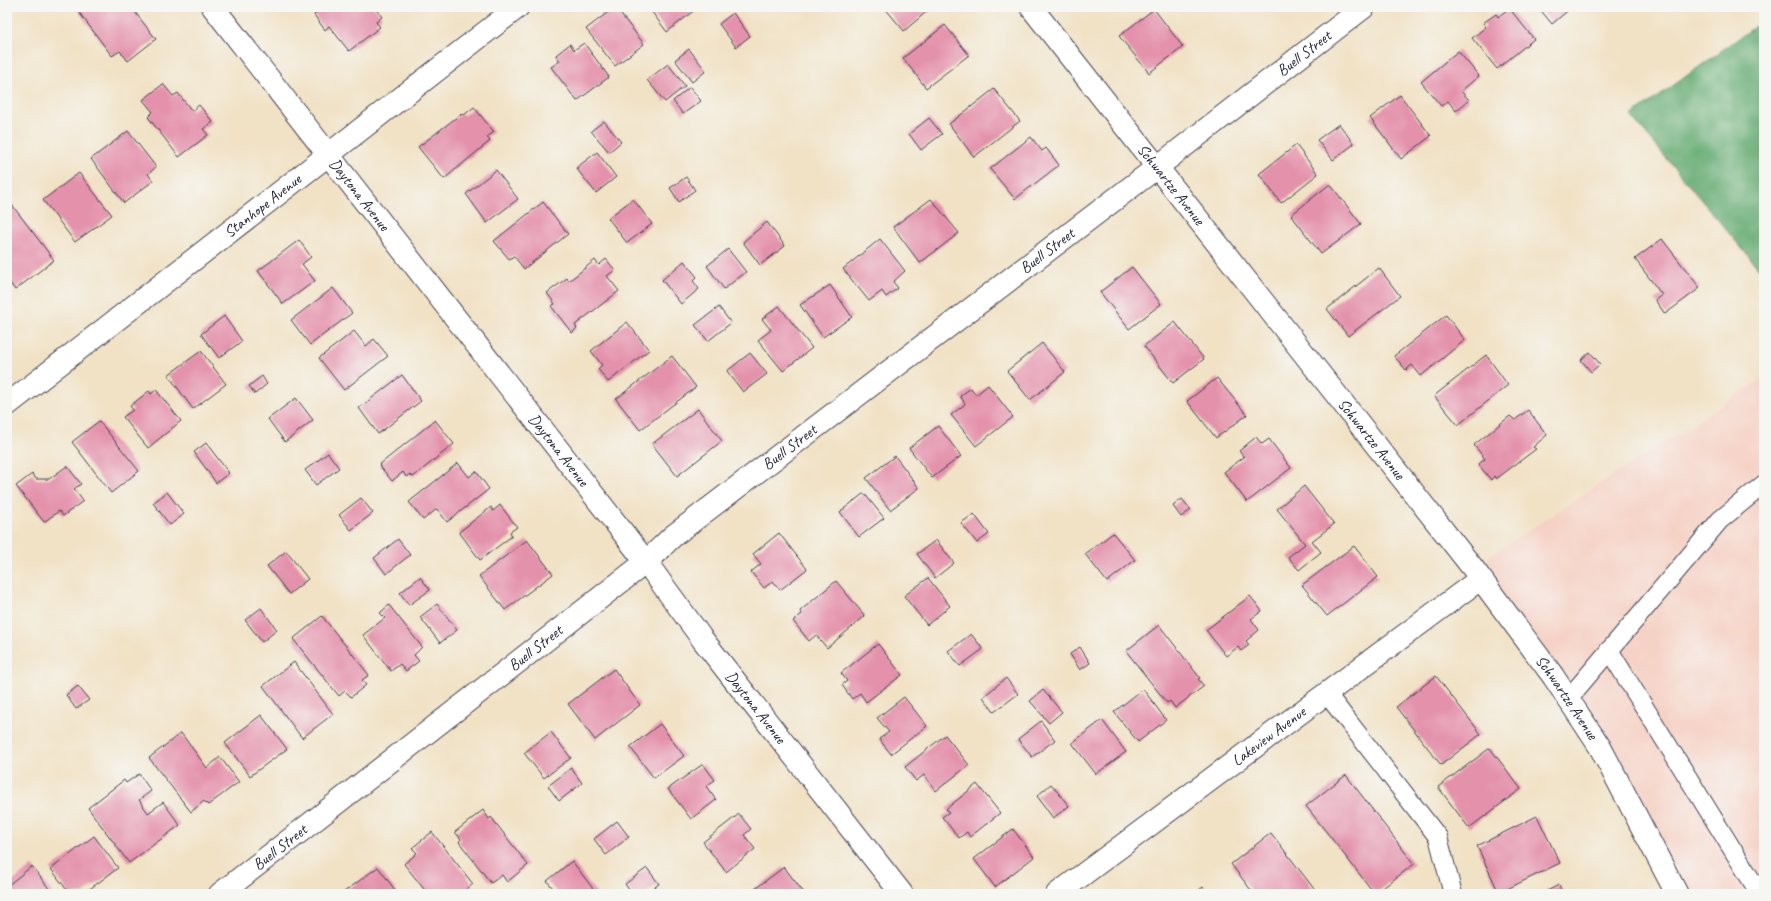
<svg xmlns="http://www.w3.org/2000/svg" width="1771" height="901" font-family="Caveat,sans-serif">
  <style>
    .built { fill: #f6d1c5 }
    .forest { fill: #66ac73; stroke: #446757 }
    .building { fill: #e492ac }
    .lines { fill: none; stroke-linecap: round; stroke-linejoin: round }
    .service-casing { stroke: #413f50; stroke-width: 20 }
    .minor-casing { stroke: #413f50; stroke-width: 24 }
    .service { stroke: #fff; stroke-width: 18 }
    .minor { stroke: #fff; stroke-width: 22 }
    .labels { text-anchor: middle; dominant-baseline: central; stroke-width: 3; stroke-linejoin: round; paint-order: stroke }
    .street-label { font-size: 16px; fill: #22223b; stroke: #f6f6f2 }
  </style>
  <rect width="100%" height="100%" fill="#f6f6f2"/>
  <filter id="ink" filterUnits="userSpaceOnUse"><feTurbulence type="fractalNoise" baseFrequency=".025" numOctaves="2"/><feDisplacementMap in="SourceGraphic" scale="8" xChannelSelector="R" yChannelSelector="G"/><feConvolveMatrix kernelMatrix="1 2 1 2 8 2 1 2 1" color-interpolation-filters="sRGB"/></filter>
  <filter id="wash" filterUnits="userSpaceOnUse"><feTurbulence type="fractalNoise" baseFrequency=".012" numOctaves="4" result="noise"/><feDisplacementMap in="SourceGraphic" scale="16" xChannelSelector="R" yChannelSelector="G"/><feGaussianBlur stdDeviation="0.9" result="paint"/><feColorMatrix in="noise" values="0 0 0 0 0 0 0 0 0 0 0 0 0 0 0 0 0 1.4 0 .05"/><feComposite in="paint" operator="in"/></filter>
  <g filter="url(#wash)">
    <rect width="100%" height="100%" fill="#f1e2c6"/>
    <!-- built -->
    <path class="built" d="M1764 378V894H1677L1634 809 1472 567Z"/>
    <!-- forest -->
    <path class="forest" d="M1764 20V275L1631 116Z"/>
    <g id="blocks">
      <!-- building -->
      <g class="building">
        <path d="M75 7H131L156 39 128 61 120 51 112 56Z"/>
        <path d="M315 7H374L382 17 376 22 380 27 349 51 329 26 325 30 314 15 318 11Z"/>
        <path d="M615 7 644 44 615 66 586 29Z"/>
        <path d="M648 7H694L696 9 667 32Z"/>
        <path d="M884 7H932L904 31Z"/>
        <path d="M1538 7H1572L1552 24Z"/>
        <path d="M1509 8 1534 39 1497 69 1472 38 1486 27 1483 23 1496 14 1498 17Z"/>
        <path d="M1154 9 1183 47 1149 73 1119 36Z"/>
        <path d="M733 13 750 36 736 47 719 24Z"/>
        <path d="M945 25 969 55 926 88 903 58Z"/>
        <path d="M584 43 609 77 577 101 551 67 560 61 556 55 570 44 574 50Z"/>
        <path d="M689 49 706 71 692 82 675 60Z"/>
        <path d="M1458 51 1479 76 1461 91 1469 100 1456 111 1448 101 1441 106 1421 82Z"/>
        <path d="M668 64 685 86 665 102 647 80Z"/>
        <path d="M163 84 173 96 178 93 192 111 199 105 213 122 203 129 208 135 179 157 148 117 153 112 143 100Z"/>
        <path d="M690 87 701 101 683 114 673 101Z"/>
        <path d="M994 89 1020 121 974 157 949 124Z"/>
        <path d="M1400 95 1431 136 1401 159 1370 118Z"/>
        <path d="M474 107 494 132 487 137 490 141 444 179 418 147 461 114 464 115Z"/>
        <path d="M929 118 942 134 921 150 909 134Z"/>
        <path d="M604 121 621 142 609 152 591 131Z"/>
        <path d="M1339 124 1354 144 1333 160 1317 140Z"/>
        <path d="M128 131 156 167 148 174 153 181 124 203 91 159Z"/>
        <path d="M1031 137 1042 151 1046 148 1059 165 1015 199 990 169Z"/>
        <path d="M1296 145 1318 174 1281 203 1259 174Z"/>
        <path d="M597 152 616 177 596 193 576 168Z"/>
        <path d="M496 170 518 199 487 223 466 194Z"/>
        <path d="M79 173 112 215 75 242 43 200Z"/>
        <path d="M686 177 695 190 679 202 670 188Z"/>
        <path d="M1330 184 1361 224 1321 254 1291 215Z"/>
        <path d="M633 199 652 224 627 243 608 218Z"/>
        <path d="M931 199 959 233 920 263 893 227Z"/>
        <path d="M543 202 568 234 524 269 514 256 509 259 494 241Z"/>
        <path d="M12 205 54 260 15 290 7 279V209Z"/>
        <path d="M767 222 785 246 760 265 743 242Z"/>
        <path d="M880 239 905 271 893 282 898 288 886 297 882 291 869 301 843 269Z"/>
        <path d="M1662 239 1700 288 1665 314 1655 300 1662 295 1635 259Z"/>
        <path d="M299 240 311 257 302 264 315 281 283 304 258 271Z"/>
        <path d="M728 249 746 272 724 289 707 266Z"/>
        <path d="M606 259 615 270 607 276 619 291 575 325 577 328 572 333 551 306 555 304 547 293 567 278 569 281 595 260 599 265Z"/>
        <path d="M684 261 697 277 693 281 699 289 681 304 662 280Z"/>
        <path d="M1132 267 1161 304 1129 329 1100 292Z"/>
        <path d="M1379 268 1400 296 1348 336 1327 309Z"/>
        <path d="M830 285 852 317 823 337 800 305Z"/>
        <path d="M333 288 352 313 310 345 291 320Z"/>
        <path d="M779 306 812 348 783 371 758 340 771 330 762 319Z"/>
        <path d="M719 307 731 323 708 341 695 325Z"/>
        <path d="M1446 315 1465 340 1421 376 1412 365 1406 370 1394 356Z"/>
        <path d="M224 316 242 341 219 358 201 334Z"/>
        <path d="M627 322 649 350 608 382 598 369 602 365 591 351Z"/>
        <path d="M1175 322 1204 359 1173 383 1144 346Z"/>
        <path d="M354 331 366 346 374 339 388 356 344 390 319 358Z"/>
        <path d="M1042 343 1065 372 1030 400 1007 371Z"/>
        <path d="M201 351 226 384 193 409 168 375Z"/>
        <path d="M1590 352 1600 364 1591 372 1581 360Z"/>
        <path d="M750 353 767 374 743 392 727 371Z"/>
        <path d="M1486 355 1508 385 1458 425 1434 396Z"/>
        <path d="M672 356 696 387 640 430 616 399Z"/>
        <path d="M402 375 421 401 378 434 359 408Z"/>
        <path d="M262 376 267 384 255 394 249 386Z"/>
        <path d="M1217 378 1247 415 1216 438 1187 401Z"/>
        <path d="M988 385 1013 417 976 446 951 415 965 404 960 396 971 388 976 395Z"/>
        <path d="M156 390 181 421 148 448 123 417 133 410 130 406 149 391 151 394Z"/>
        <path d="M296 398 313 420 285 442 268 419Z"/>
        <path d="M698 409 722 441 677 476 652 444Z"/>
        <path d="M1528 410 1547 435 1533 447 1536 449 1496 479 1494 476 1491 480 1478 464 1485 459 1474 445 1510 416 1515 420Z"/>
        <path d="M435 420 454 444 413 477 410 474 406 477 403 472 392 481 379 465Z"/>
        <path d="M99 421 139 471 111 493 72 442Z"/>
        <path d="M938 426 961 456 932 478 909 448Z"/>
        <path d="M1256 437 1262 444 1269 439 1291 468 1247 502 1224 472 1244 457 1239 451Z"/>
        <path d="M206 443 229 473 216 483 194 452Z"/>
        <path d="M328 453 339 468 316 485 305 470Z"/>
        <path d="M895 456 919 488 890 510 866 478Z"/>
        <path d="M458 463 469 477 476 471 489 489 447 522 437 509 423 520 409 502Z"/>
        <path d="M67 466 81 484 74 489 83 501 63 516 59 511 44 522 16 486 32 474 36 479H49Z"/>
        <path d="M1304 486 1334 524 1312 541 1321 552 1299 570 1288 557 1305 544 1277 509Z"/>
        <path d="M167 492 184 514 170 525 153 503Z"/>
        <path d="M864 493 884 518 859 537 840 512Z"/>
        <path d="M361 498 373 513 351 530 339 515Z"/>
        <path d="M1182 499 1191 510 1181 517 1173 506Z"/>
        <path d="M500 505 517 527 510 532 512 536 480 560 459 532 491 507 493 511Z"/>
        <path d="M974 514 989 534 977 543 961 523Z"/>
        <path d="M779 533 807 569 780 590 773 581 764 588 751 572 761 564 753 554Z"/>
        <path d="M1113 533 1135 560 1107 582 1085 554Z"/>
        <path d="M398 539 410 555 386 574 374 558Z"/>
        <path d="M527 540 553 574 505 610 479 576Z"/>
        <path d="M936 540 954 563 935 578 917 554Z"/>
        <path d="M1354 546 1378 577 1327 616 1302 585Z"/>
        <path d="M286 551 308 579 289 594 267 566Z"/>
        <path d="M420 577 430 590 409 605 400 593Z"/>
        <path d="M928 578 950 606 927 625 904 596Z"/>
        <path d="M836 581 865 616 827 648 816 635 809 641 793 621 802 614 800 611Z"/>
        <path d="M1250 596 1262 611 1251 619 1259 630 1246 641 1249 645 1241 651 1238 647 1226 656 1206 630Z"/>
        <path d="M437 604 457 630 440 643 420 617Z"/>
        <path d="M389 605 422 647 414 655 419 661 406 671 400 664 391 671 363 635 385 618 380 613Z"/>
        <path d="M261 608 277 630 262 642 245 620Z"/>
        <path d="M322 616 369 675 362 680 366 685 351 697 345 691 339 696 293 639Z"/>
        <path d="M1159 625 1200 678 1198 679 1204 686 1175 708 1170 701 1167 703 1126 651Z"/>
        <path d="M971 634 983 649 960 666 948 651Z"/>
        <path d="M878 644 902 675 866 702 860 693 852 699 842 685 847 681 841 673Z"/>
        <path d="M1080 647 1090 663 1080 670 1070 654Z"/>
        <path d="M294 662 333 714 302 738 263 686Z"/>
        <path d="M614 669 640 705 595 740 568 704Z"/>
        <path d="M1436 676 1481 734 1441 765 1396 707Z"/>
        <path d="M1006 678 1018 694 994 712 983 697Z"/>
        <path d="M78 686 89 700 76 709 66 695Z"/>
        <path d="M1143 689 1166 720 1138 742 1114 712Z"/>
        <path d="M1043 690 1062 712 1049 723 1030 701Z"/>
        <path d="M904 697 927 726 891 754 879 739 889 732 877 718Z"/>
        <path d="M261 715 287 749 250 776 225 743Z"/>
        <path d="M1102 720 1126 752 1096 774 1072 743Z"/>
        <path d="M1041 721 1055 740 1032 757 1018 739Z"/>
        <path d="M660 724 684 756 654 778 630 747Z"/>
        <path d="M551 732 571 758 544 778 524 753Z"/>
        <path d="M181 733 207 768 220 757 239 782 208 805 204 801 191 812 149 758Z"/>
        <path d="M945 735 969 765 936 791 924 775 916 781 905 767Z"/>
        <path d="M1490 748 1521 789 1469 828 1438 787Z"/>
        <path d="M703 764 715 780 706 786 716 800 691 819 668 789Z"/>
        <path d="M571 768 582 783 559 801 548 786Z"/>
        <path d="M139 774 151 791 139 800 148 813 163 802 180 825 129 863 88 808 124 780 126 783Z"/>
        <path d="M1346 775 1414 864 1375 894 1306 806Z"/>
        <path d="M977 784 1000 813 970 837 967 832 959 838 942 817 949 812 946 809Z"/>
        <path d="M1051 784 1069 806 1053 818 1037 796Z"/>
        <path d="M483 810 489 819 491 817 528 865 507 882 502 875 491 883 459 842 461 839 455 832Z"/>
        <path d="M739 814 751 829 744 835 755 849 726 872 703 842Z"/>
        <path d="M1537 816 1560 863 1499 893 1477 846Z"/>
        <path d="M617 821 629 837 606 855 594 839Z"/>
        <path d="M1013 829 1034 857 995 887 974 859Z"/>
        <path d="M432 832 473 884 460 894H428L404 864 417 853 412 848Z"/>
        <path d="M1271 833 1318 894H1254L1231 864Z"/>
        <path d="M94 836 118 868 83 894H70L51 869Z"/>
        <path d="M572 861 597 894H558L547 881Z"/>
        <path d="M32 866 53 894H7V886Z"/>
        <path d="M378 867 398 894H346L344 892Z"/>
        <path d="M784 867 804 893 748 894Z"/>
        <path d="M647 868 659 884 645 894H632L625 884Z"/>
        <path d="M1559 885 1563 894H1541Z"/>
        <path d="M1203 887 1208 894H1194Z"/>
      </g>
    </g>
  </g>
  <g filter="url(#ink)">
    <use href="#blocks" fill-opacity="0" stroke="#413f50" stroke-width="1"/>
    <g class="lines">
      <defs>
        <g id="service">
          <path d="M1609 650 1760 894"/>
          <path d="M1326 693 1438 837 1453 894"/>
          <path d="M1568 699 1720 520 1764 484"/>
        </g>
        <g id="minor">
          <path id="s1" d="M213 7 646 562 703 640 902 894"/>
          <path id="s2" d="M1031 7 1472 567 1553 676 1600 747 1677 894"/>
          <path id="s3" d="M7 405 518 7"/>
          <path id="s4" d="M220 894 646 562 673 536 1156 168 1364 7"/>
          <path id="s5" d="M1057 894 1480 579"/>
        </g>
      </defs>
      <!-- service casing -->
      <use href="#service" class="service-casing"/>
      <!-- minor casing -->
      <use href="#minor" class="minor-casing"/>
      <!-- service -->
      <use href="#service" class="service"/>
      <!-- minor -->
      <use href="#minor" class="minor"/>
    </g>
  </g>
  <g class="labels">
    <!-- street labels -->
    <g class="street-label">
      <text stroke="none"><textPath href="#s4" startOffset="1372">Buell Street</textPath></text>
      <text stroke="none"><textPath href="#s2" startOffset="226">Schwartze Avenue</textPath></text>
      <text stroke="none"><textPath href="#s1" startOffset="238">Daytona Avenue</textPath></text>
      <text stroke="none"><textPath href="#s3" startOffset="324">Stanhope Avenue</textPath></text>
      <text stroke="none"><textPath href="#s4" startOffset="1048">Buell Street</textPath></text>
      <text stroke="none"><textPath href="#s2" startOffset="550">Schwartze Avenue</textPath></text>
      <text stroke="none"><textPath href="#s4" startOffset="724">Buell Street</textPath></text>
      <text stroke="none"><textPath href="#s1" startOffset="562">Daytona Avenue</textPath></text>
      <text stroke="none"><textPath href="#s4" startOffset="400">Buell Street</textPath></text>
      <text stroke="none"><textPath href="#s2" startOffset="874">Schwartze Avenue</textPath></text>
      <text stroke="none"><textPath href="#s1" startOffset="886">Daytona Avenue</textPath></text>
      <text stroke="none"><textPath href="#s5" startOffset="264">Lakeview Avenue</textPath></text>
      <text stroke="none"><textPath href="#s4" startOffset="76">Buell Street</textPath></text>
    </g>
  </g>
  <!-- margin -->
  <rect width="1771" height="901" fill="none" stroke="#f6f6f2" stroke-width="24"/>
</svg>
